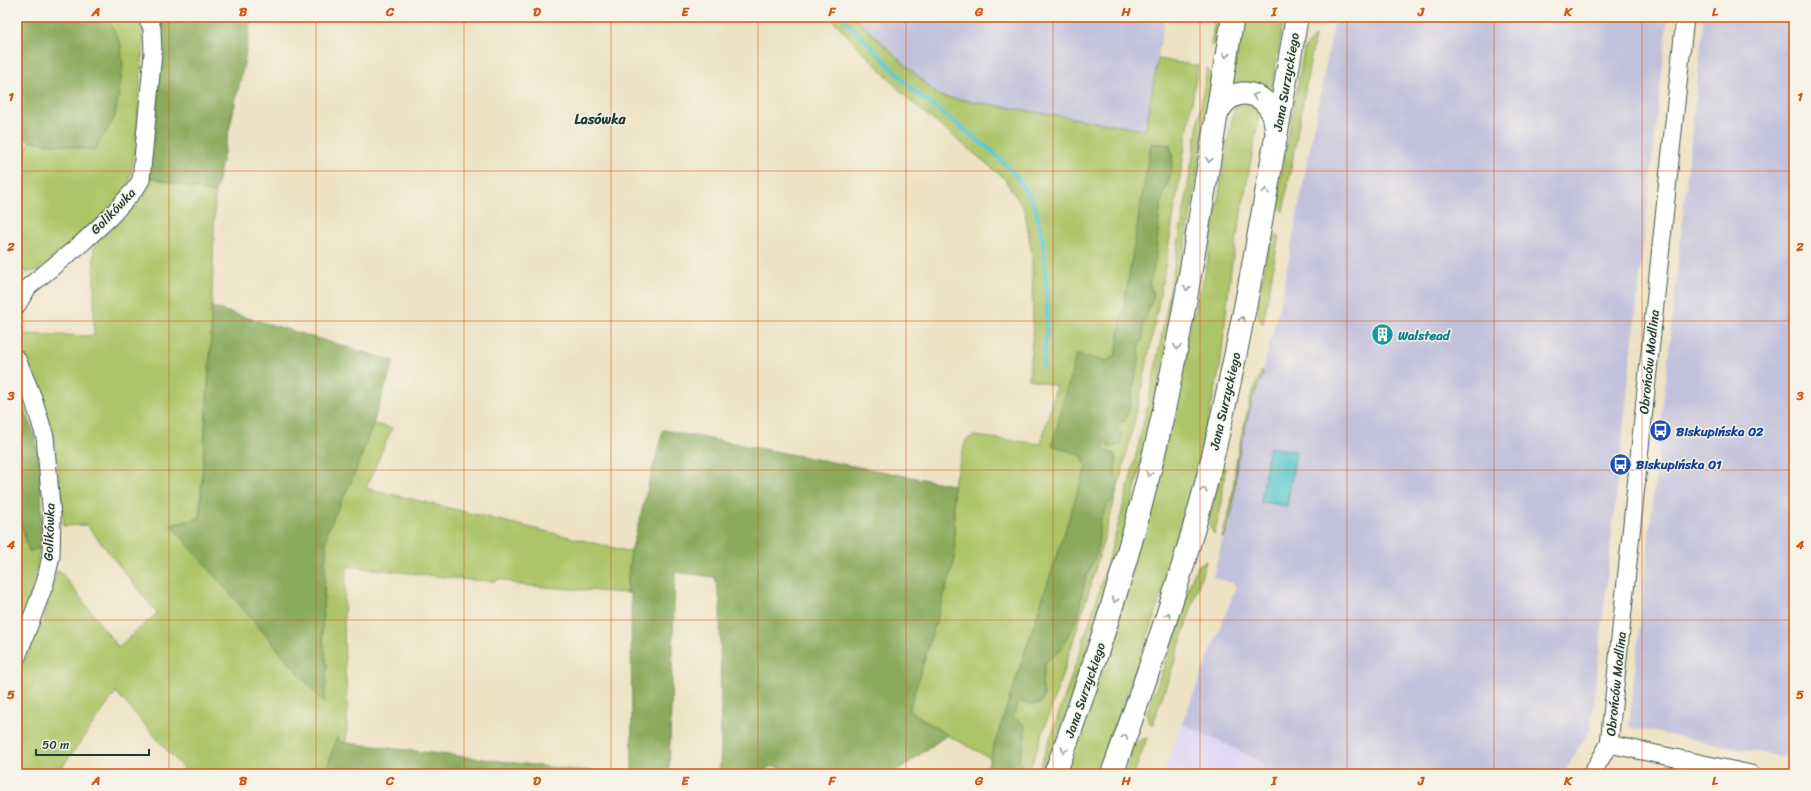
<svg xmlns="http://www.w3.org/2000/svg" width="1811" height="791" font-family="Sriracha,sans-serif">
  <style>
    .built { fill: #ddd5f6 }
    .industrial { fill: #c2c1dc }
    .green { fill: #adc468; stroke: #66804e }
    .forest { fill: #8aaa5c; stroke: #547448 }
    .water { fill: #5ac7cf; stroke: #3c8282 }
    .lines { fill: none; stroke-linecap: round; stroke-linejoin: round }
    .stream { stroke: #5ac7cf; stroke-width: 4.5 }
    .street-casing { stroke: #3e5649; stroke-width: 19 }
    .primary-casing { stroke: #3e5649; stroke-width: 24 }
    .street { stroke: #fff; stroke-width: 17 }
    .primary { stroke: #fff; stroke-width: 22 }
    .oneway { stroke: #8f9e9a }
    .grid { fill: none; stroke: #d45610; stroke-width: 1; stroke-opacity: 0.55 }
    .labels { text-anchor: middle; dominant-baseline: central; stroke-width: 3; stroke-linejoin: round; paint-order: stroke }
    .street-label { font-size: 13px; fill: #1f3d34; stroke: #f7f3e8 }
    .culture-label { font-size: 13px; font-weight: bold; fill: #0d838f; stroke: #f7f3e8; text-anchor: start }
    .transit-label { font-size: 13px; font-weight: bold; fill: #164399; stroke: #f7f3e8; text-anchor: start }
    .neighbourhood-label { font-size: 14px; font-weight: bold; fill: #1f3d34; stroke: #f7f3e8 }
    .neatline { fill: none; stroke: #d45610; stroke-width: 1.5 }
    .grid-label { font-size: 13px; text-anchor: middle; font-weight: bold; fill: #d45610 }
  </style>
  <rect width="100%" height="100%" fill="#f7f3e8"/>
  <filter id="ink" filterUnits="userSpaceOnUse"><feTurbulence type="fractalNoise" baseFrequency=".025" numOctaves="2"/><feDisplacementMap in="SourceGraphic" scale="8" xChannelSelector="R" yChannelSelector="G"/><feConvolveMatrix kernelMatrix="1 2 1 2 8 2 1 2 1" color-interpolation-filters="sRGB"/></filter>
  <filter id="wash" filterUnits="userSpaceOnUse"><feTurbulence type="fractalNoise" baseFrequency=".012" numOctaves="4" result="noise"/><feDisplacementMap in="SourceGraphic" scale="16" xChannelSelector="R" yChannelSelector="G"/><feGaussianBlur stdDeviation="0.9" result="paint"/><feColorMatrix in="noise" values="0 0 0 0 0 0 0 0 0 0 0 0 0 0 0 0 0 1.4 0 .05"/><feComposite in="paint" operator="in"/></filter>
  <g filter="url(#wash)">
    <rect width="100%" height="100%" fill="#ede2c3"/>
    <!-- built -->
    <path class="built" d="M1182 723 1264 763 1260 774H1163Z"/>
    <!-- industrial -->
    <g class="industrial">
      <path d="M854 17H1165L1145 130 939 96Z"/>
      <path d="M1335 17H1668L1591 728 1563 774H1260L1264 763 1182 723 1237 585 1213 577 1231 507 1236 463 1252 398 1262 374 1281 300Z"/>
      <path d="M1704 17H1794V759L1629 727Z"/>
    </g>
    <!-- green -->
    <g class="green">
      <path d="M107 17H138L144 35 135 151 129 182 112 208 37 271 25 272 17 260V170L30 141 95 149 121 45Z"/>
      <path d="M830 17H854L939 96 1145 130 1158 59 1198 66C1178 186 1161 308 1133 427 1105 545 1069 660 1028 774H1022L1023 770 1019 758 1025 739V725L1013 719 1019 701 1029 704 1044 697 1042 681 1046 661 1060 651 1081 601 1085 580 1092 565 1101 519 1108 505 1114 499 1118 482 1115 476 1116 459 1113 453 1103 451 1102 442 1106 443 1130 406 1139 360V346L1143 338 1142 327 1148 313 1153 292 1149 284 1152 276C1155 252 1157 228 1161 205 1165 183 1178 168 1170 145L1151 143 1116 354 1108 361 1076 356 1082 456 1086 467 990 758 947 735 909 710 955 559 953 485 966 440 973 436 1041 444 1056 386 1029 379 1033 329 1032 257 1025 211 1004 178 909 100Z"/>
      <path d="M1215 17H1224L1219 41 1211 46Z"/>
      <path d="M1241 17H1284L1271 93C1255 84 1250 79 1231 86Z"/>
      <path d="M1315 36 1283 212 1279 208 1277 197 1304 49Z"/>
      <path d="M1207 68 1213 77 1173 321 1127 525 1046 774H1037C1080 659 1117 541 1144 421 1170 304 1188 186 1207 68Z"/>
      <path d="M1246 101 1258 110 1259 116 1231 269 1220 368 1205 434 1189 498 1153 622 1098 774H1064L1206 270 1233 112 1236 106Z"/>
      <path d="M149 177 215 193 211 340 199 518 172 525 327 666 322 632 327 531 354 475 373 424 392 428 366 488 631 552 626 593 519 585 500 579 494 581 470 580 347 566C343 599 344 632 345 665 347 701 352 741 336 774H188L116 692 57 774H17V678L43 621 57 570 63 575 118 647 157 613 87 525 64 526 56 450 52 430 17 339V334L94 336V243C115 225 143 205 149 177Z"/>
      <path d="M1279 235 1263 324 1259 318 1257 307 1268 248 1273 238Z"/>
      <path d="M1262 371 1263 375 1252 400 1237 462 1233 507 1225 536 1222 538 1231 505 1237 456 1251 396Z"/>
      <path d="M1222 468H1225L1222 503 1214 534 1210 528 1209 520Z"/>
      <path d="M17 510 29 551 40 548 32 592 17 626Z"/>
      <path d="M1206 561 1176 657 1152 726 1148 722 1147 713 1168 654 1194 572 1199 565Z"/>
      <path d="M1147 738 1134 774H1125C1129 762 1132 739 1147 738Z"/>
    </g>
    <!-- forest -->
    <g class="forest">
      <path d="M17 17H107L121 45 123 67 115 117 95 150 17 139Z"/>
      <path d="M153 17H251L245 59 215 193 149 177 156 120 159 73Z"/>
      <path d="M1151 143 1170 145C1177 168 1165 183 1161 205 1156 231 1159 259 1149 284L1154 296 1143 321V338L1139 346V360L1130 399V406L1124 422H1121L1117 427 1121 432V445L1108 447 1106 443 1102 442 1105 449 1103 451 1113 453 1116 459 1115 476 1118 482 1114 499 1108 505 1101 519 1097 553 1085 580 1078 617 1060 651 1046 661 1042 681 1044 697 1040 704H1029L1019 701 1014 718 1025 725 1024 745 1019 758 1023 770 1022 774H985L1086 467 1082 456 1052 445 1076 355 1108 361 1116 354Z"/>
      <path d="M211 307 394 361 373 424 354 475 327 531 322 632 327 666 324 703 171 525 200 518 211 340Z"/>
      <path d="M17 390C23 405 31 421 35 437 43 473 43 511 40 548L29 551 17 510Z"/>
      <path d="M663 430 953 485 955 559 909 710 947 735 893 774H813L772 766 759 774H719L721 751 720 600 715 577 675 572 669 774H632L631 594 626 593 631 552Z"/>
      <path d="M337 737 339 742 567 769 630 774H325Z"/>
    </g>
    <!-- water -->
    <path class="water" d="M1269 447 1296 451 1287 506 1261 502Z"/>
    <g class="lines">
      <!-- stream -->
      <path class="stream" d="M842 17 914 91 993 152 1012 171 1028 193 1036 210 1043 241 1047 291V330L1043 367"/>
    </g>
  </g>
  <g filter="url(#ink)">
    <g class="lines">
      <defs>
        <g id="street">
          <path d="M17 305 28 287 82 243 110 217 136 188 141 180 153 53 152 28 147 17"/>
          <path d="M17 359 33 398 45 437 52 517 51 556 45 583 17 657"/>
          <path d="M1609 744 1751 774"/>
          <path d="M1592 774 1609 744 1685 17"/>
        </g>
        <g id="primary">
          <path d="M1216 117C1229 79 1275 90 1276 130"/>
          <path d="M1055 774C1096 663 1131 552 1158 437 1189 299 1209 157 1233 17"/>
          <path d="M1112 774C1148 674 1183 575 1209 472 1246 322 1270 169 1297 17"/>
        </g>
      </defs>
      <!-- street casing -->
      <use href="#street" class="street-casing"/>
      <!-- primary casing -->
      <use href="#primary" class="primary-casing"/>
      <!-- street -->
      <use href="#street" class="street"/>
      <!-- primary -->
      <use href="#primary" class="primary"/>
    </g>
    <!-- one-way arrows -->
    <defs><path id="oneway-chevron" d="M-2-3.5L2.5 0L-2 3.5" fill="none" stroke-width="1.6" stroke-linecap="round" stroke-linejoin="round"/></defs>
    <g class="oneway">
      <use href="#oneway-chevron" transform="translate(1226 55) rotate(100)"/>
      <use href="#oneway-chevron" transform="translate(1255 96) rotate(-161)"/>
      <use href="#oneway-chevron" transform="translate(1209 160) rotate(100)"/>
      <use href="#oneway-chevron" transform="translate(1266 191) rotate(-80)"/>
      <use href="#oneway-chevron" transform="translate(1187 288) rotate(100)"/>
      <use href="#oneway-chevron" transform="translate(1242 319) rotate(-80)"/>
      <use href="#oneway-chevron" transform="translate(1177 347) rotate(100)"/>
      <use href="#oneway-chevron" transform="translate(1149 474) rotate(104)"/>
      <use href="#oneway-chevron" transform="translate(1204 490) rotate(-75)"/>
      <use href="#oneway-chevron" transform="translate(1115 600) rotate(106)"/>
      <use href="#oneway-chevron" transform="translate(1168 615) rotate(-72)"/>
      <use href="#oneway-chevron" transform="translate(1125 737) rotate(-70)"/>
      <use href="#oneway-chevron" transform="translate(1064 750) rotate(110)"/>
    </g>
  </g>
  <!-- grid -->
  <path class="grid" d="M169 17V774M316 17V774M464 17V774M611 17V774M758 17V774M906 17V774M1053 17V774M1200 17V774M1347 17V774M1494 17V774M1642 17V774M17 171H1794M17 321H1794M17 470H1794M17 620H1794"/>
  <!-- icons -->
  <defs>
    <symbol id="building-disc" viewBox="-11 -11 22 22"><circle r="9.5" fill="#0f9aa8" stroke="#f7f3e8"/><path d="M-4-6H4V6H1V3H-1V6H-4ZM-2.5-4.3h1.7v1.8h-1.7ZM.8-4.3h1.7v1.8H.8ZM-2.5-1h1.7V.8h-1.7ZM.8-1h1.7V.8H.8Z" fill="#fff"/></symbol>
    <symbol id="bus-disc" viewBox="-11 -11 22 22"><circle r="9.5" fill="#1a4fb4" stroke="#f7f3e8"/><path d="M-5-6H5V4H4V6H2V4H-2V6H-4V4H-5ZM-3.5-4V0h7V-4ZM-3.5 1.2v1.5H-2V1.2ZM2 1.2v1.5H3.5V1.2Z" fill="#fff"/></symbol>
  </defs>
  <g fill-rule="evenodd">
    <use href="#building-disc" x="1370" y="322" width="25" height="25"/>
    <use href="#bus-disc" x="1648" y="418" width="25" height="25"/>
    <use href="#bus-disc" x="1608" y="452" width="25" height="25"/>
  </g>
  <g class="labels">
    <!-- street labels -->
    <g class="street-label">
      <text transform="translate(1286 82) rotate(-80)">Jana Surzyckiego</text>
      <text transform="translate(113 211) rotate(-46)">Golikówka</text>
      <text transform="translate(1649 362) rotate(-84)">Obrońców Modlina</text>
      <text transform="translate(1225 401) rotate(-77)">Jana Surzyckiego</text>
      <text transform="translate(49 532) rotate(-88)">Golikówka</text>
      <text transform="translate(1616 684) rotate(-84)">Obrońców Modlina</text>
      <text transform="translate(1085 690) rotate(-71)">Jana Surzyckiego</text>
    </g>
    <!-- culture labels -->
    <g class="culture-label">
      <text x="1398" y="335">Walstead</text>
    </g>
    <!-- transit labels -->
    <g class="transit-label">
      <text x="1676" y="431">Biskupińska 02</text>
      <text x="1636" y="464">Biskupińska 01</text>
    </g>
    <!-- neighbourhood labels -->
    <g class="neighbourhood-label">
      <text x="600" y="119">Lasówka</text>
    </g>
  </g>
  <!-- margin -->
  <rect width="1811" height="791" fill="none" stroke="#f7f3e8" stroke-width="44"/>
  <!-- scale -->
  <path d="M36 749v6h113v-6" fill="none" stroke="#1f3d34" stroke-width="2"/>
  <text x="42" y="749" font-size="12" fill="#1f3d34" stroke="#f7f3e8" stroke-width="3" paint-order="stroke">50 m</text>
  <rect x="22" y="22" width="1767" height="747" class="neatline"/>
  <g class="grid-label">
    <text x="96" y="16">A</text>
    <text x="243" y="16">B</text>
    <text x="390" y="16">C</text>
    <text x="537" y="16">D</text>
    <text x="685" y="16">E</text>
    <text x="832" y="16">F</text>
    <text x="979" y="16">G</text>
    <text x="1126" y="16">H</text>
    <text x="1274" y="16">I</text>
    <text x="1421" y="16">J</text>
    <text x="1568" y="16">K</text>
    <text x="1715" y="16">L</text>
    <text x="11" y="101">1</text>
    <text x="1800" y="101">1</text>
    <text x="11" y="251">2</text>
    <text x="1800" y="251">2</text>
    <text x="11" y="400">3</text>
    <text x="1800" y="400">3</text>
    <text x="11" y="549">4</text>
    <text x="1800" y="549">4</text>
    <text x="11" y="699">5</text>
    <text x="1800" y="699">5</text>
    <text x="96" y="785">A</text>
    <text x="243" y="785">B</text>
    <text x="390" y="785">C</text>
    <text x="537" y="785">D</text>
    <text x="685" y="785">E</text>
    <text x="832" y="785">F</text>
    <text x="979" y="785">G</text>
    <text x="1126" y="785">H</text>
    <text x="1274" y="785">I</text>
    <text x="1421" y="785">J</text>
    <text x="1568" y="785">K</text>
    <text x="1715" y="785">L</text>
  </g>
</svg>
